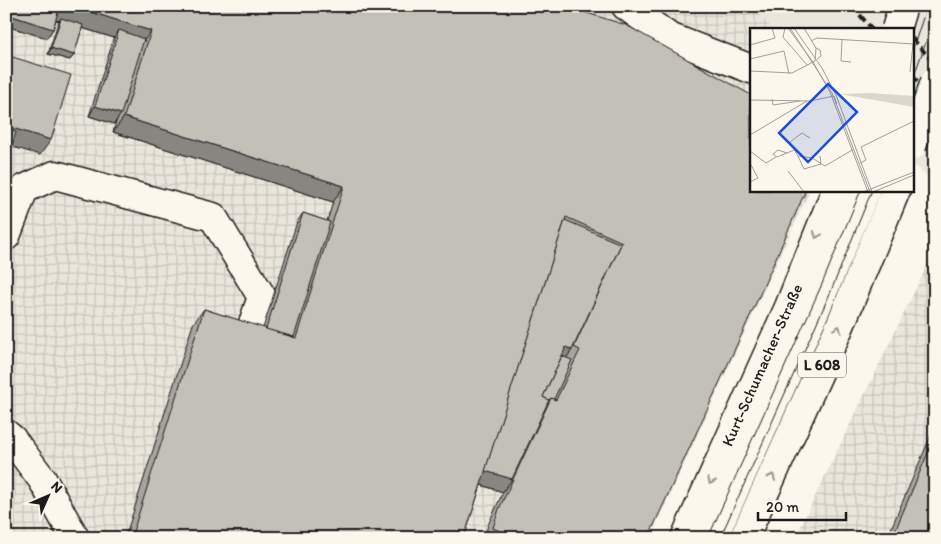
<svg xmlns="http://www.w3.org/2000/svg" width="941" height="544" font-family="Itim,sans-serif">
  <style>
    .built { fill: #eae6dc }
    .industrial { fill: url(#industrial-grid) }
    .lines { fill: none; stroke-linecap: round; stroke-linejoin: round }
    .minor-casing { stroke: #1c1c1c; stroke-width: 31 }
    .major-casing { stroke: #1c1c1c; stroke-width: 31 }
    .minor { stroke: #fbf7ec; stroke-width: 28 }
    .major { stroke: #fbf7ec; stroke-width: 28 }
    .tram { stroke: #1c1c1c; stroke-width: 1 }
    .rail { stroke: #1c1c1c; stroke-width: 4; stroke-dasharray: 8 4; stroke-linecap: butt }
    .major-bridge-casing { stroke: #1c1c1c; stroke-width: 31; stroke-linecap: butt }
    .major-bridge { stroke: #fbf7ec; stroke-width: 28 }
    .wall { fill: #a8a59e; stroke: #1c1c1c }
    .shaded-wall { fill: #888681; stroke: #1c1c1c }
    .building { fill: #c3c0b8; stroke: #1c1c1c }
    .oneway { stroke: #97948e }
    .labels { text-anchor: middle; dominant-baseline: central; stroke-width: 5; stroke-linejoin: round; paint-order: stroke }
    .shield { fill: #fbf7ec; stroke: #5f5e5a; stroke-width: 1 }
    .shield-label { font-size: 15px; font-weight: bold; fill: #1c1c1c }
    .street-label { font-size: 16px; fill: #1c1c1c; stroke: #fbf7ec }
    .inset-road { fill: none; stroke: #a29f99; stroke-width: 1 }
    .view { fill: #1d4ed8; fill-opacity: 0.15; stroke: #1d4ed8; stroke-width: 2.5 }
    .inset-edge { fill: none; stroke: #1c1c1c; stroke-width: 2.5 }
  </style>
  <defs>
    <pattern id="industrial-grid" width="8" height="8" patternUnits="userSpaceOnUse" patternTransform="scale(1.25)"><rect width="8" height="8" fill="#eae6dc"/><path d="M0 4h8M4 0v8" fill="none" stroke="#c8c5bc"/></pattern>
  </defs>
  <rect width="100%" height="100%" fill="#fbf7ec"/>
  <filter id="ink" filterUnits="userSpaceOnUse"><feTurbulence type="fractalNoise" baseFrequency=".02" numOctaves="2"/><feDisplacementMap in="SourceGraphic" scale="10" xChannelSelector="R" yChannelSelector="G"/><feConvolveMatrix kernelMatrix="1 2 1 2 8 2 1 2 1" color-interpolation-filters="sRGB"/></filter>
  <g filter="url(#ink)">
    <!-- built -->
    <path class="built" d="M751 6H914L935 27V183L912 163V29H773Z"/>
    <!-- industrial -->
    <g class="industrial">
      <path d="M6 6H751L773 29H751V190H810L650 538H6Z"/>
      <path d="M935 249V538H795Z"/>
    </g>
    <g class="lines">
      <defs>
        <g id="minor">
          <path d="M626 6 669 37 751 69"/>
          <path d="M6 236 24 189 55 175 213 217 262 297 247 341"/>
          <path d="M6 434 12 439 42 479 75 538"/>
          <path d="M713 538 812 318 866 190"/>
        </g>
        <g id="major">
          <path d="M685 538 789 307 836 190"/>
          <path d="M744 538 839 328 896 190"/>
        </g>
      </defs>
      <!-- minor casing -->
      <use href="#minor" class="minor-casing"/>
      <!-- major casing -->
      <use href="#major" class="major-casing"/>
      <!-- minor -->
      <use href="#minor" class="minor"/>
      <!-- major -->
      <use href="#major" class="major"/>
      <!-- tram -->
      <g class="tram">
        <path d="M912 51 927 6"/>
        <path d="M912 81 935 17"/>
        <path d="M708 538 822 284 861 190"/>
        <path d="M720 538 831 291 872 190"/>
      </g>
      <!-- rail -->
      <g class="rail">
        <path d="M852 6 872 29"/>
        <path d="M885 6 904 29"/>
        <path d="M912 38 935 64"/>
        <path d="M912 75 935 101"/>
      </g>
      <defs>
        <g id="major-bridge">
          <path d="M896 29 903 6"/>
          <path d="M912 146 935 82"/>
        </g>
      </defs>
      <!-- major-bridge casing -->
      <use href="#major-bridge" class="major-bridge-casing"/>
      <!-- major-bridge -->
      <use href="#major-bridge" class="major-bridge"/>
    </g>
    <!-- wall -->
    <g class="wall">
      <path d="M6 6 626 25 648 538H484L488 525 503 492 481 485 464 538H125L193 324 204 309 263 328 297 222 303 213 327 221 333 202 113 132 117 119 114 124 89 116 114 38 82 28 74 55 70 60 48 54 58 23 59 21 56 20 53 29 47 38 6 26Z"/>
      <path d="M935 426V538H887Z"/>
    </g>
    <!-- shaded-wall -->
    <g class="shaded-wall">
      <path d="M12 6H72L151 31 140 47 119 30 114 38 60 21 61 18 59 21Z"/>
      <path d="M6 14 53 29 47 38 6 26Z"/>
      <path d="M51 48 74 55 70 60 48 54Z"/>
      <path d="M95 106 121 114 114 124 89 116Z"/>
      <path d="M124 117 344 186 333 202 113 132Z"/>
      <path d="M6 126 51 140 40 155 6 145Z"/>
      <path d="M566 347 572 350 563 363 558 361Z"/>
      <path d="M484 470 512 479 503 492 475 483Z"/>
    </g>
    <!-- building -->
    <g class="building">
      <path d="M6 6H39L58 12 53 29 6 14Z"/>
      <path d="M72 6H564L626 25 751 95V190H806L757 301 648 538H515L493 528 499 509 551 398 556 400 580 350 574 347 622 242 566 217 464 538H131L204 309 296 338 344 186 124 117 151 31Z"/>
      <path d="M61 18 83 25 74 55 51 48Z"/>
      <path d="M119 30 144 39 121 114 95 106Z"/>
      <path d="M6 55 71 75 51 140 6 126Z"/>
      <path d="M6 128 16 132 6 165Z"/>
      <path d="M303 213 330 222 294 337 266 329Z"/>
      <path d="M565 220 621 244 572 350 566 347 543 397 549 400 512 479 485 471Z"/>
      <path d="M562 356 572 360 554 399 551 398 549 400 543 397Z"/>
      <path d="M935 436V538H892Z"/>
    </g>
    <!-- one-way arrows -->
    <defs><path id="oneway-chevron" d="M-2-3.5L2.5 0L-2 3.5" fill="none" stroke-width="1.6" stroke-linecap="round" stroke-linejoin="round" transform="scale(1.25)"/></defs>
    <g class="oneway">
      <use href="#oneway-chevron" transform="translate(817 235) rotate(112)"/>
      <use href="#oneway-chevron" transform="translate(838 329) rotate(-67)"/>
      <use href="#oneway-chevron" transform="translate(772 477) rotate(-66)"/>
      <use href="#oneway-chevron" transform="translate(711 481) rotate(114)"/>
    </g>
  </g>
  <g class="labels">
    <!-- shield labels -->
    <rect class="shield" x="798" y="352.5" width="48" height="25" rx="4"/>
    <g class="shield-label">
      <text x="822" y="365">L 608</text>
    </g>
    <!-- street labels -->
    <g class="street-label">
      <text transform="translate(762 365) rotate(-66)">Kurt-Schumacher-Straße</text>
    </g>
  </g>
  <!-- overview -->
  <g transform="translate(750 28)">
    <rect width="164" height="164" fill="#fbf7ec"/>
    <path d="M120 65 164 68V79L90 66Z" fill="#dad7ce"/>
    <path class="inset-road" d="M35 0 33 9 57 37M38 0 63 34 80 64 118 164M40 0 82 65 120 164M44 0 72 40 86 67 122 164M92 12 91 33 101 34M61 13 67 10 164 16M0 17 25 10 22 0M66 20 70 22 71 28 67 31M0 31 34 23 39 46M0 43 42 45 65 33 66 20 54 0M160 44 163 16M22 71 23 77 50 73M0 72 60 73 84 68 87 76M0 107 57 73M60 110 52 105 40 114 48 128 62 130 75 138 104 121M0 123 16 135 26 129M37 125 28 122 23 126 27 129 37 125 44 122M48 128 54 141 71 136 70 128M0 135 8 150 0 154M110 135 116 132 111 119 164 93M38 143 54 164M113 164 164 144M123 164 164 147"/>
    <path class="view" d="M78 56 107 84 58 134 29 105Z"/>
    <rect width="164" height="164" class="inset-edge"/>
  </g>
  <!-- margin -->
  <rect width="941" height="544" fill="none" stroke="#fbf7ec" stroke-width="25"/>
  <rect x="12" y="12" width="916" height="519" fill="none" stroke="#1c1c1c" stroke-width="2" filter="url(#ink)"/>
  <!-- north arrow -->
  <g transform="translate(48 496) rotate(45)" stroke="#fbf7ec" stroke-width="4" paint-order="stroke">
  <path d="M0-4L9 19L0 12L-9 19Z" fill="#1c1c1c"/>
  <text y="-8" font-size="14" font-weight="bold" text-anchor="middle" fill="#1c1c1c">N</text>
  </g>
  <!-- scale -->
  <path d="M758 512v8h88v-8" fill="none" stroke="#1c1c1c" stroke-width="2.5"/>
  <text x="766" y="512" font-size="15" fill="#1c1c1c" stroke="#fbf7ec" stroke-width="4" paint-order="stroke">20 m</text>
</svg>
